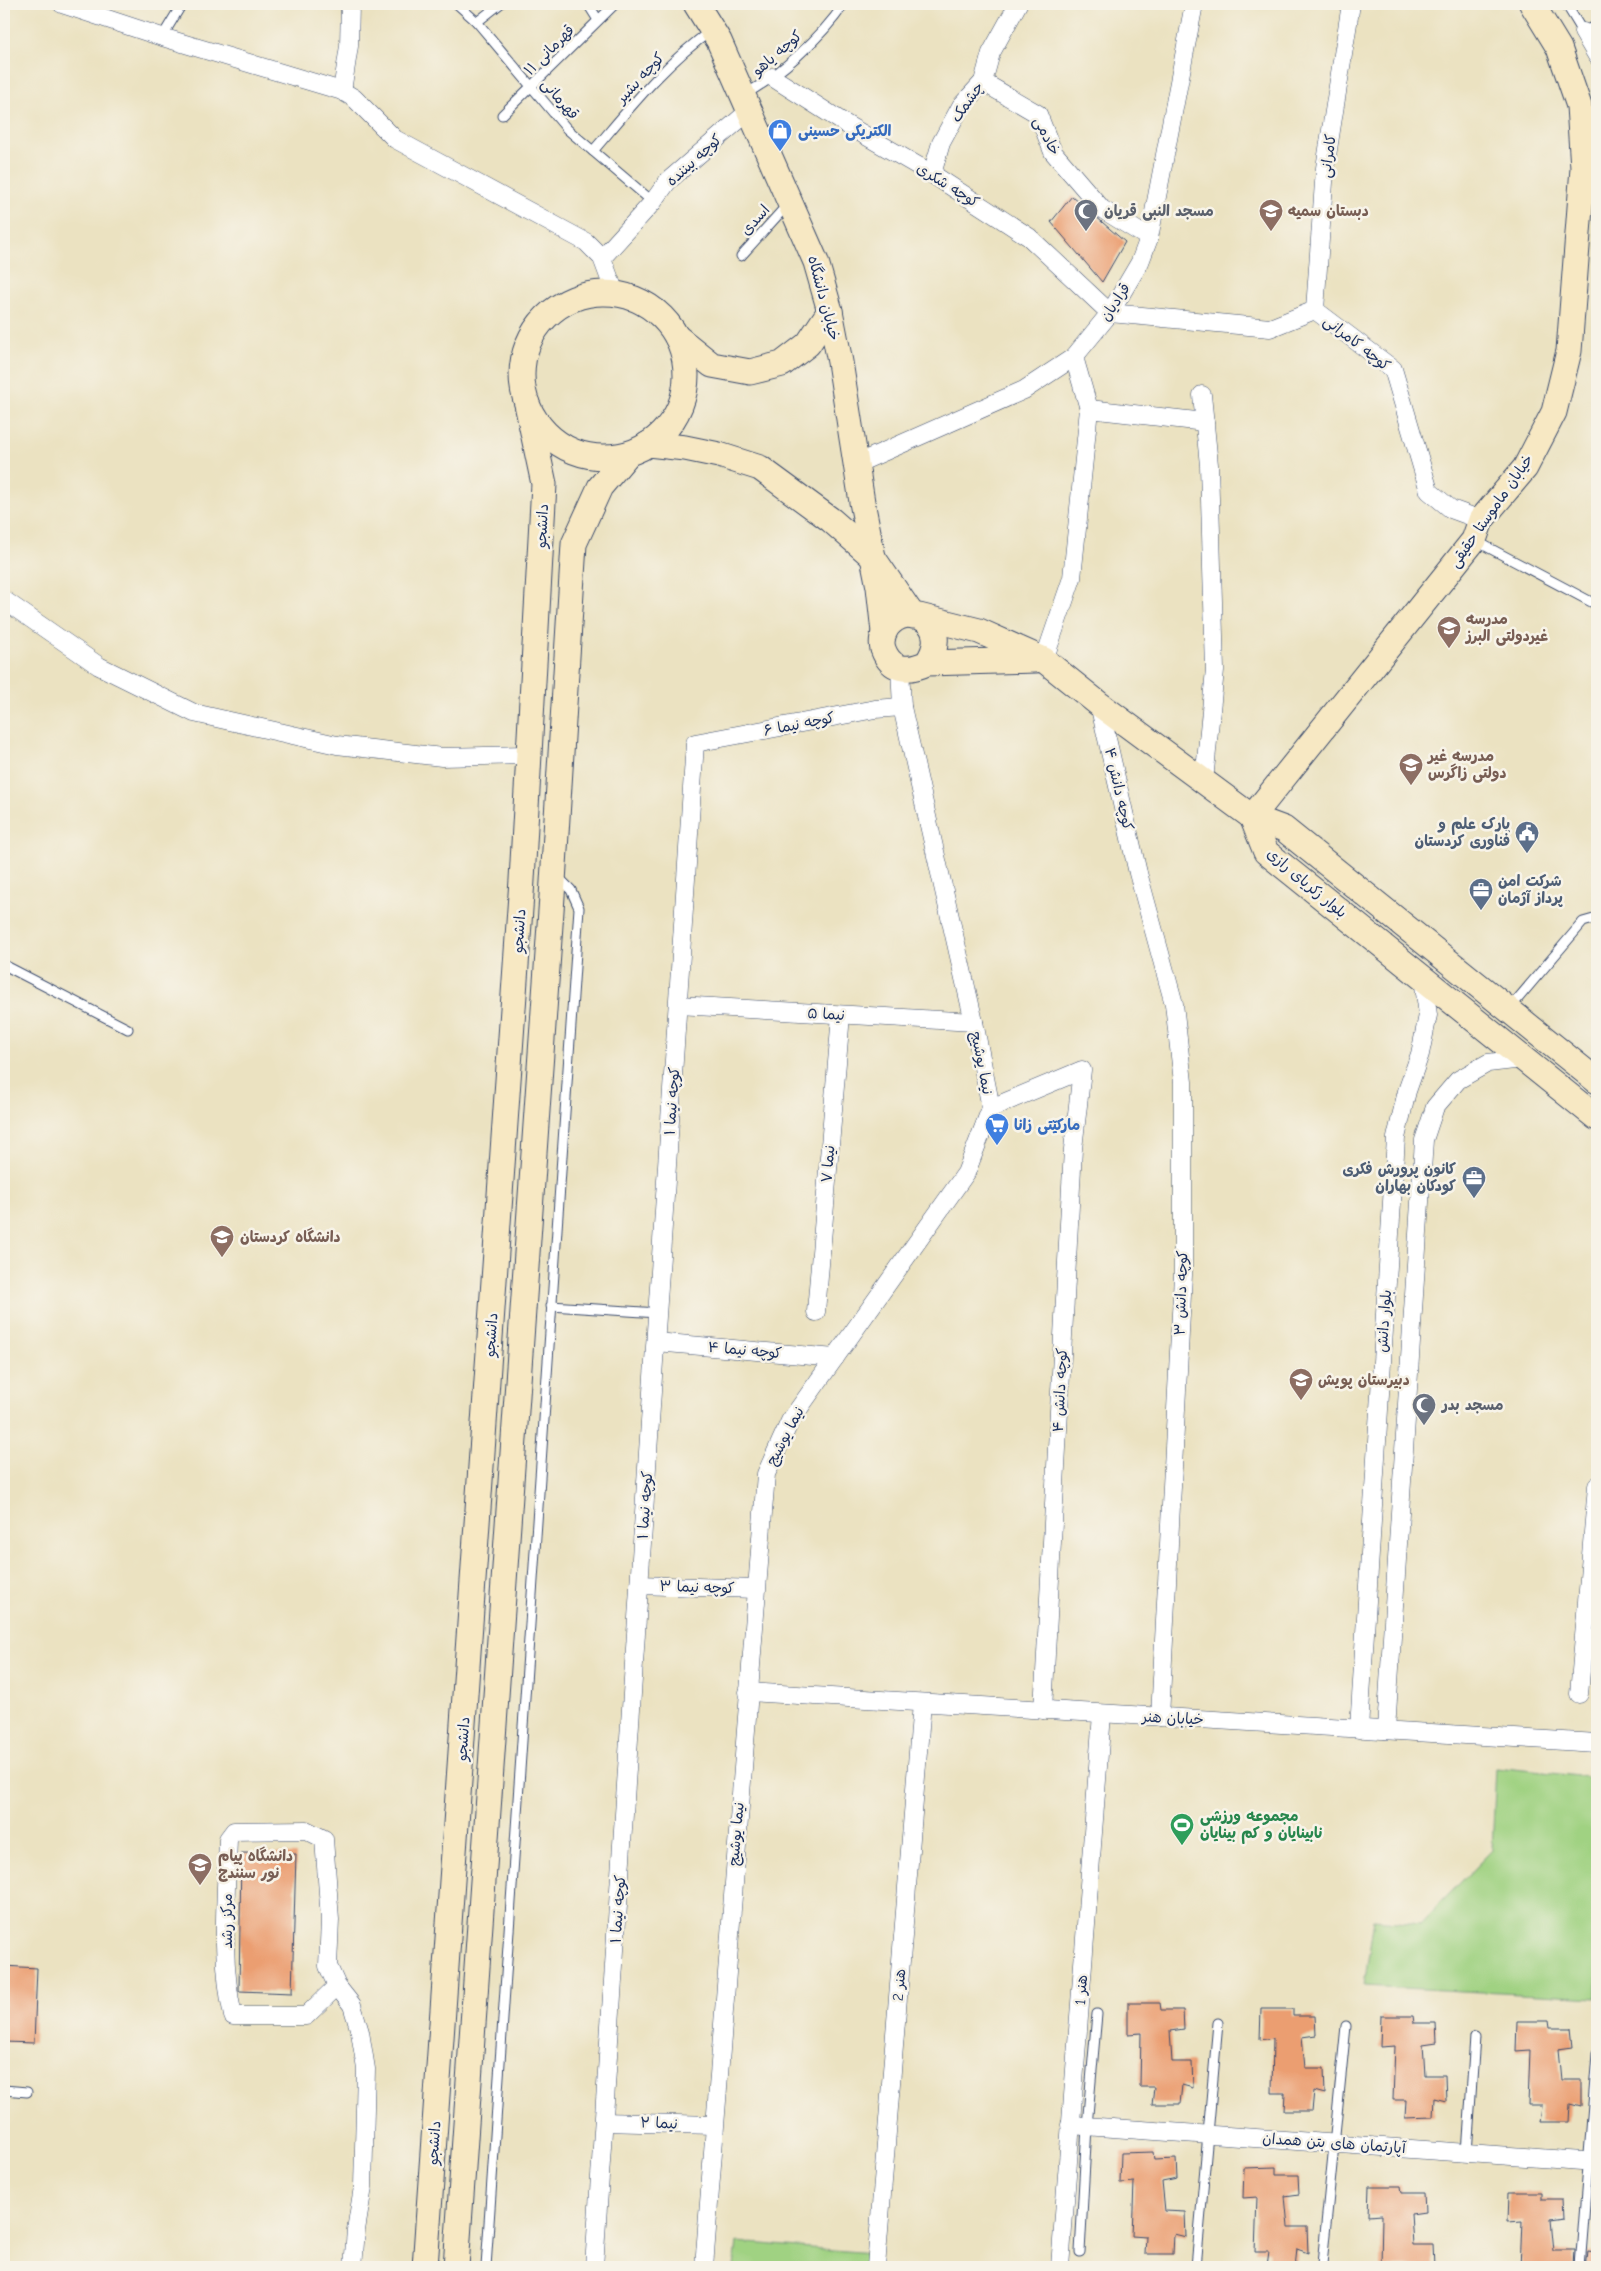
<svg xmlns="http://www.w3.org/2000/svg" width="1601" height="2271" font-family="'Comic Neue','Playpen Sans Arabic',sans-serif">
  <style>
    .green { fill: #a0d282; stroke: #5e8070 }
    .building { fill: #eb9e71 }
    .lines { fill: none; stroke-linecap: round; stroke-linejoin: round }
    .lane-casing { stroke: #3a4a6d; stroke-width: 11 }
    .street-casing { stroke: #3a4a6d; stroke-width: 19 }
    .secondary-casing { stroke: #3a4a6d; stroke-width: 27 }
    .lane { stroke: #fff; stroke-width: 9 }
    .street { stroke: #fff; stroke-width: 18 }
    .secondary { stroke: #f7e8c3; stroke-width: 25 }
    .labels { text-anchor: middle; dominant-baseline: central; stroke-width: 5; stroke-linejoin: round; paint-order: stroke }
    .street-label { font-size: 15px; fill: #1b2f5e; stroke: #f7f3e8 }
    .shop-label { font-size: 15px; font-weight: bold; fill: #366cbe; stroke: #f7f3e8; text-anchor: start }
    .worship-label { font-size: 15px; font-weight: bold; fill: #5b616d; stroke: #f7f3e8; text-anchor: start }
    .education-label { font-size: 15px; font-weight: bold; fill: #785e54; stroke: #f7f3e8; text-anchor: start }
    .service-label { font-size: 15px; font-weight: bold; fill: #4e5e75; stroke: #f7f3e8; text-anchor: end }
    .leisure-label { font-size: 15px; font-weight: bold; fill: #27864d; stroke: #f7f3e8; text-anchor: start }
  </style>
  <rect width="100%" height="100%" fill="#f7f3e8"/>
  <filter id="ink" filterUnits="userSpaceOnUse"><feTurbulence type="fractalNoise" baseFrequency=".02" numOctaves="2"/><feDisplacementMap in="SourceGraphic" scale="10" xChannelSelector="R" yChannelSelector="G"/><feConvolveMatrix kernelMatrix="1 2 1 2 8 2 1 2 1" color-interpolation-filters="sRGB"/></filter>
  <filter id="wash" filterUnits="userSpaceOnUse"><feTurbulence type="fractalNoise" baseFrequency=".0096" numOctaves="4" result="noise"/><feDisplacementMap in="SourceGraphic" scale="20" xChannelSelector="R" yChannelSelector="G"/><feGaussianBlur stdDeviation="1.12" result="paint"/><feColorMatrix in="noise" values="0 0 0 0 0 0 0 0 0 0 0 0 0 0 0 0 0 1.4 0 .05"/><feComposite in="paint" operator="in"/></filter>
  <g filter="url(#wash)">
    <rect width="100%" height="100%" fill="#ebe2c1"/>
    <!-- green -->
    <g class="green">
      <path d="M1496 1767 1597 1778V1998L1364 1986 1374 1920 1420 1924 1492 1850Z"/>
      <path d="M737 2242 871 2253 870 2267H734Z"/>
    </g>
    <g id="blocks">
      <!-- building -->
      <g class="building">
        <path d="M1072 196 1125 242 1102 282 1051 222Z"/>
        <path d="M241 1853 296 1854 292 1993 239 1991Z"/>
        <path d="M4 1966 37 1968 34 2043 4 2042Z"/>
        <path d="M1128 2003H1160L1161 2010H1183L1184 2029 1170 2031 1172 2062H1192L1193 2088 1182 2085 1180 2104H1152L1154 2087H1140L1141 2033 1128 2034Z"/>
        <path d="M1261 2009H1293V2016H1315L1316 2035 1302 2037 1305 2068H1324L1325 2094 1314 2091 1312 2111H1284L1285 2093H1272L1273 2038 1260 2040Z"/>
        <path d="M1381 2016H1413L1414 2023H1436L1437 2042 1423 2044 1425 2075H1445L1446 2101 1434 2098 1433 2117 1405 2118 1406 2100H1393L1395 2046 1380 2047Z"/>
        <path d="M1517 2021H1549L1550 2028H1571L1573 2047 1558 2049 1561 2080H1581V2106L1570 2103 1569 2122H1540L1542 2105H1528L1530 2050 1516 2051Z"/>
        <path d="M1153 2152 1154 2160 1176 2159 1177 2178 1162 2181 1165 2211 1185 2212 1186 2237 1174 2234 1173 2254H1145L1146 2237 1132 2236 1134 2182 1120 2183 1121 2153Z"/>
        <path d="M1276 2167V2175H1298L1299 2194 1285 2196 1288 2227H1307L1308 2253 1297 2249 1295 2267H1267L1269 2252H1255L1257 2197 1243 2198 1244 2168Z"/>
        <path d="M1369 2186H1401L1402 2193H1424L1425 2212 1411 2214 1413 2245H1433L1434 2267H1381L1382 2215 1368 2216Z"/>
        <path d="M1509 2192H1541V2199H1563L1564 2218 1550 2220 1553 2251H1575L1574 2267H1520L1522 2221 1508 2222Z"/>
        <path d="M1588 2251 1595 2252V2267H1586Z"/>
      </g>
    </g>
  </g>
  <g filter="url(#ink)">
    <use href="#blocks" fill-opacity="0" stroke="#3a4a6d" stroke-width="1"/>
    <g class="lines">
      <defs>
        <g id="lane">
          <path d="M457 4 477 22 567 129 653 202"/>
          <path d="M588 4 598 20"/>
          <path d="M1566 4 1583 32 1597 25"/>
          <path d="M477 22 500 4"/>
          <path d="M162 37 182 4"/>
          <path d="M743 95C778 77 822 37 844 4"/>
          <path d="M502 115 615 4"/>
          <path d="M593 151C630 108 665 63 712 30"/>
          <path d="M741 256 788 204"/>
          <path d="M1476 541 1597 605"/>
          <path d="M4 965 128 1029"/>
          <path d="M1510 1008 1583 922 1597 918"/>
          <path d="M551 1306 658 1313"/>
          <path d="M4 2090 27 2092"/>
          <path d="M1467 2153 1475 2037"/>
          <path d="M1080 2252 1087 2126 1097 2014"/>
          <path d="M1322 2264 1346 2026"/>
          <path d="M486 2267 579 908 571 890 557 876"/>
          <path d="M1196 2267 1218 2023"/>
          <path d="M1580 2267 1597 2054"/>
        </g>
        <g id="street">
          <path d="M62 4 162 37 342 91 354 98 395 139 586 242 602 258 615 293"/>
          <path d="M1583 32 1597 56"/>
          <path d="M772 77 849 126 932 174 1029 237 1110 313 1270 328 1315 310 1393 369 1429 491 1451 509 1481 520"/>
          <path d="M983 82 1038 114 1053 152 1102 209 1149 238"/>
          <path d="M342 91 349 46 350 4"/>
          <path d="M932 174 941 143 961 106 983 82 991 53 1018 4"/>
          <path d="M602 258 653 202 668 181 749 111"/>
          <path d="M1315 310 1325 168 1351 4"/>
          <path d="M1202 395 1209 465 1215 670 1204 781"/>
          <path d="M1089 409 1205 422"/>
          <path d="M856 464 1024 390 1074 357 1110 313 1140 262 1149 238 1194 4"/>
          <path d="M4 600 99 666 194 713 337 745 442 757 529 755"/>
          <path d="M1044 660 1072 578 1089 409 1074 357"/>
          <path d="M1099 704 1138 873 1174 1004 1183 1082V1275L1160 1717"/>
          <path d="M678 1005 974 1022"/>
          <path d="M991 1108 1082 1070 1073 1149 1043 1710"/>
          <path d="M816 1312 841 1015"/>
          <path d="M656 1342 835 1358"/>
          <path d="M639 1585 755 1589"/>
          <path d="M748 1692 1597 1743"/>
          <path d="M1579 1694 1597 1486"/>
          <path d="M1359 1729 1396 1138 1407 1091 1420 1054 1428 1015 1423 978"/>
          <path d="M1386 1730 1424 1140 1435 1107 1458 1080 1488 1063 1523 1059"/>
          <path d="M337 1986 306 2016H233C220 1959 226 1898 228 1839L234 1831 306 1830 324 1839 330 1920 328 1966 337 1986 352 2005 360 2032 366 2069 363 2187 356 2230 353 2267"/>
          <path d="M604 2122 713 2125"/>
          <path d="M1070 2125 1597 2162"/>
          <path d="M594 2267 695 743 875 709 902 707"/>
          <path d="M704 2267 766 1474 790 1421 966 1173 991 1108 974 1022 902 707 900 668"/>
          <path d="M876 2267 922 1703"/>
          <path d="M1060 2267 1102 1714"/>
        </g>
        <g id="secondary">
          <path d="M696 4 719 41 816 262 830 311 840 362 862 502 879 587 884 632"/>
          <circle cx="604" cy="375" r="82"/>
          <path d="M677 337 712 365 750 372 782 364 808 344 830 311"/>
          <path d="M648 444 685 448 719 455 760 468 831 520 872 556 913 616"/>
          <path d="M919 616 979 631 1044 660 1099 704 1252 817 1284 829 1597 1081"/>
          <path d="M927 663C954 624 908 599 887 627 883 633 881 642 883 649 891 671 908 672 927 663L1036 660"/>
          <path d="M1252 817 1474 540 1481 520 1525 468 1554 412 1569 351 1583 168 1579 106 1559 48 1532 4"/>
          <path d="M1252 817 1266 852 1597 1118"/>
          <path d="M425 2267 522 880 544 484 527 404"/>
          <path d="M456 2267 553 882 574 544 600 487 628 454"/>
        </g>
      </defs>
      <!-- lane casing -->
      <use href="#lane" class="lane-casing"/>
      <!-- street casing -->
      <use href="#street" class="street-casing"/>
      <!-- secondary casing -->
      <use href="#secondary" class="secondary-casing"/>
      <!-- lane -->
      <use href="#lane" class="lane"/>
      <!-- street -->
      <use href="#street" class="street"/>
      <!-- secondary -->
      <use href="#secondary" class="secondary"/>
    </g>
  </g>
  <!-- icons -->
  <defs>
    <symbol id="shop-pin" viewBox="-11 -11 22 30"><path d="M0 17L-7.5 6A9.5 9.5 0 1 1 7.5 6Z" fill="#3f7fe0" stroke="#f7f3e8"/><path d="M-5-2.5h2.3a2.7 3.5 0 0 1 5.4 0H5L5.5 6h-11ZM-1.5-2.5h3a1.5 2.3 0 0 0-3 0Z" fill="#fff"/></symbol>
    <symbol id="mosque-pin" viewBox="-11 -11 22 30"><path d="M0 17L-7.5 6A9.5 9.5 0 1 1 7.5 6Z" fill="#6b7280" stroke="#f7f3e8"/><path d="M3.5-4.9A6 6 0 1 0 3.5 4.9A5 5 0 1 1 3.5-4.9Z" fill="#fff"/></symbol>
    <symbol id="school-pin" viewBox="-11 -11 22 30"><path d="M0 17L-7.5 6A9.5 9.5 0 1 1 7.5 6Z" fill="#8d6e63" stroke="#f7f3e8"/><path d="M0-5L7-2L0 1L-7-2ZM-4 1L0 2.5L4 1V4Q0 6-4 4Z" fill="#fff"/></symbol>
    <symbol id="civic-pin" viewBox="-11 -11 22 30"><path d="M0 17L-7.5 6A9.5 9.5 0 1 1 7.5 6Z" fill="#5c6f8a" stroke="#f7f3e8"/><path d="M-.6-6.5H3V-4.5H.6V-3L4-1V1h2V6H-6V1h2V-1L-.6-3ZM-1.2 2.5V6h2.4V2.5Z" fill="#fff"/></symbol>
    <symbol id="office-pin" viewBox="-11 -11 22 30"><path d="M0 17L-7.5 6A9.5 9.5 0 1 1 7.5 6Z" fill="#5c6f8a" stroke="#f7f3e8"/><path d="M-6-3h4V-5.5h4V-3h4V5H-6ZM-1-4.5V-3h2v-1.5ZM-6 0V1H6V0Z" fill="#fff"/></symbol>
    <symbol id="supermarket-pin" viewBox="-11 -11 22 30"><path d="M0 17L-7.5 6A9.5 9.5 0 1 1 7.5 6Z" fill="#3f7fe0" stroke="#f7f3e8"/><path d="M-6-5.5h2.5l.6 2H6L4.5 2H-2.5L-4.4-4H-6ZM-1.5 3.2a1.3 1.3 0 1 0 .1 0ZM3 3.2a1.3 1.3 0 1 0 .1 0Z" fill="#fff"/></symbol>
    <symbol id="university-pin" viewBox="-11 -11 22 30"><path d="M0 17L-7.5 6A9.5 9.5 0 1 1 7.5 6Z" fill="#8d6e63" stroke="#f7f3e8"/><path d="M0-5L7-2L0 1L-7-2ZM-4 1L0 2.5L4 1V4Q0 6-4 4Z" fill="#fff"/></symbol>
    <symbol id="stadium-pin" viewBox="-11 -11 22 30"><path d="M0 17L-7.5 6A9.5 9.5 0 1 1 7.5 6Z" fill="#2e9e5b" stroke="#f7f3e8"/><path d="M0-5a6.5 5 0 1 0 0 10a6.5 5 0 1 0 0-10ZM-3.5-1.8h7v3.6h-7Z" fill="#fff"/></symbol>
  </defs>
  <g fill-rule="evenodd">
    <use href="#shop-pin" x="766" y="117" width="28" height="38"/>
    <use href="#mosque-pin" x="1072" y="197" width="28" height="38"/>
    <use href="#school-pin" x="1257" y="197" width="28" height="38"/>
    <use href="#school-pin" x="1435" y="614" width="28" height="38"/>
    <use href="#school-pin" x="1397" y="751" width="28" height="38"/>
    <use href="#civic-pin" x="1513" y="819" width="28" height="38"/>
    <use href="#office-pin" x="1467" y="876" width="28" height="38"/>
    <use href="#supermarket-pin" x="983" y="1111" width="28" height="38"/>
    <use href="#office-pin" x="1460" y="1164" width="28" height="38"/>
    <use href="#university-pin" x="208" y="1223" width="28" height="38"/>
    <use href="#school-pin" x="1287" y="1366" width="28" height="38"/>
    <use href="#mosque-pin" x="1410" y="1391" width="28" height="38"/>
    <use href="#stadium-pin" x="1168" y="1811" width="28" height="38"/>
    <use href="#university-pin" x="186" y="1851" width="28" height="38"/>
  </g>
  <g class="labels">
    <!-- street labels -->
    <g class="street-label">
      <text transform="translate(549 50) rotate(-45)">قهرمانی ۱۱</text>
      <text transform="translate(777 53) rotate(-41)">کوچه یاهو</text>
      <text transform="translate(640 78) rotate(-47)">کوچه بشیر</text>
      <text transform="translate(560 99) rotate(49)">قهرمانی</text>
      <text transform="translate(967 102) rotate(-55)">چشمک</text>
      <text transform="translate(1047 136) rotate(63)">خادمی</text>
      <text transform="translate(1328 156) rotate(-82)">کامرانی</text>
      <text transform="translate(694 160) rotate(-42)">کوچه بیننده</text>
      <text transform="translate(948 185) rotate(32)">کوچه شکری</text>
      <text transform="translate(755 220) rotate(-48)">اسدی</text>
      <text transform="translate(824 298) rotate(75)">خیابان دانشگاه</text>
      <text transform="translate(1115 302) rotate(-57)">قرادیان</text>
      <text transform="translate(1357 343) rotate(38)">کوچه کامرانی</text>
      <text transform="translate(1491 511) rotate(-55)">خیابان ماموستا حقیقی</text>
      <text transform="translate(542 526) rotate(-87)">دانشجو</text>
      <text transform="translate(799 724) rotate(-11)">کوچه نیما ۶</text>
      <text transform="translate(1119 789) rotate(77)">کوچه دانش ۴</text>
      <text transform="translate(1307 883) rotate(40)">بلوار زکریای رازی</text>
      <text transform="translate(519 931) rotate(-86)">دانشجو</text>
      <text transform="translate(826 1014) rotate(3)">نیما ۵</text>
      <text transform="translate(982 1063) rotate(79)">نیما یوشیج</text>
      <text transform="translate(672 1101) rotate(-86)">کوچه نیما ۱</text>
      <text transform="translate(828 1164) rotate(-85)">نیما ۷</text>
      <text transform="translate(1181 1293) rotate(-88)">کوچه دانش ۳</text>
      <text transform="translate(1384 1321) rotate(-86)">بلوار دانش</text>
      <text transform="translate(491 1335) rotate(-86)">دانشجو</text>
      <text transform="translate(745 1350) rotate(5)">کوچه نیما ۴</text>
      <text transform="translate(1060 1390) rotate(-87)">کوچه دانش ۴</text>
      <text transform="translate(785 1436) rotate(-62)">نیما یوشیج</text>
      <text transform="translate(645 1505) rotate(-86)">کوچه نیما ۱</text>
      <text transform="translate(697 1587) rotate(2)">کوچه نیما ۳</text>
      <text transform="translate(1173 1718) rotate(3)">خیابان هنر</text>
      <text transform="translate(463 1739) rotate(-86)">دانشجو</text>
      <text transform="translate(736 1834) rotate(-85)">نیما یوشیج</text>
      <text transform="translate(618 1909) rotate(-86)">کوچه نیما ۱</text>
      <text transform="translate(227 1921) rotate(-90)">مرکز رشد</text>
      <text transform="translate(899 1985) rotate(-85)">هنر 2</text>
      <text transform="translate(1081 1990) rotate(-86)">هنر 1</text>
      <text transform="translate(659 2123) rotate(2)">نیما ۲</text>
      <text transform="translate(434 2143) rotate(-86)">دانشجو</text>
      <text transform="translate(1334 2143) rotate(4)">آپارتمان های بتن همدان</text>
    </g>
    <!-- shop labels -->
    <g class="shop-label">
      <text x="798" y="131">الکتریکی حسینی</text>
      <text x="1014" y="1125">مارکێتی زانا</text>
    </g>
    <!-- worship labels -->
    <g class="worship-label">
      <text x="1104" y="211">مسجد النبی قریان</text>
      <text x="1442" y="1405">مسجد بدر</text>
    </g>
    <!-- education labels -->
    <g class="education-label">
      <text x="1288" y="211">دبستان سمیه</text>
      <text x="1466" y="619">مدرسه<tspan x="1466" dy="17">غیردولتی البرز</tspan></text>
      <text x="1428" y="756">مدرسه غیر<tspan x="1428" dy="17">دولتی زاگرس</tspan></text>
      <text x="240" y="1237">دانشگاه کردستان</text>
      <text x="1318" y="1380">دبیرستان پویش</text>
      <text x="218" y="1856">دانشگاه پیام<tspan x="218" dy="17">نور سنندج</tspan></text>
    </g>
    <!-- service labels -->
    <g class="service-label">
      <text x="1510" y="824">پارک علم و<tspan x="1510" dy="17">فناوری کردستان</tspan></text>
      <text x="1498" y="881" text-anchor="start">شرکت امن<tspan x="1498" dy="17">پرداز آژمان</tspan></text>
      <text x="1456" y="1169">کانون پرورش فکری<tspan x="1456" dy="17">کودکان بهاران</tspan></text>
    </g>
    <!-- leisure labels -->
    <g class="leisure-label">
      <text x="1200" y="1816">مجموعه ورزشی<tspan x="1200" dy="17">نابینایان و کم بینایان</tspan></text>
    </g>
  </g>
  <!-- margin -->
  <rect width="1601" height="2271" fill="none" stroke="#f7f3e8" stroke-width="20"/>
</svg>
